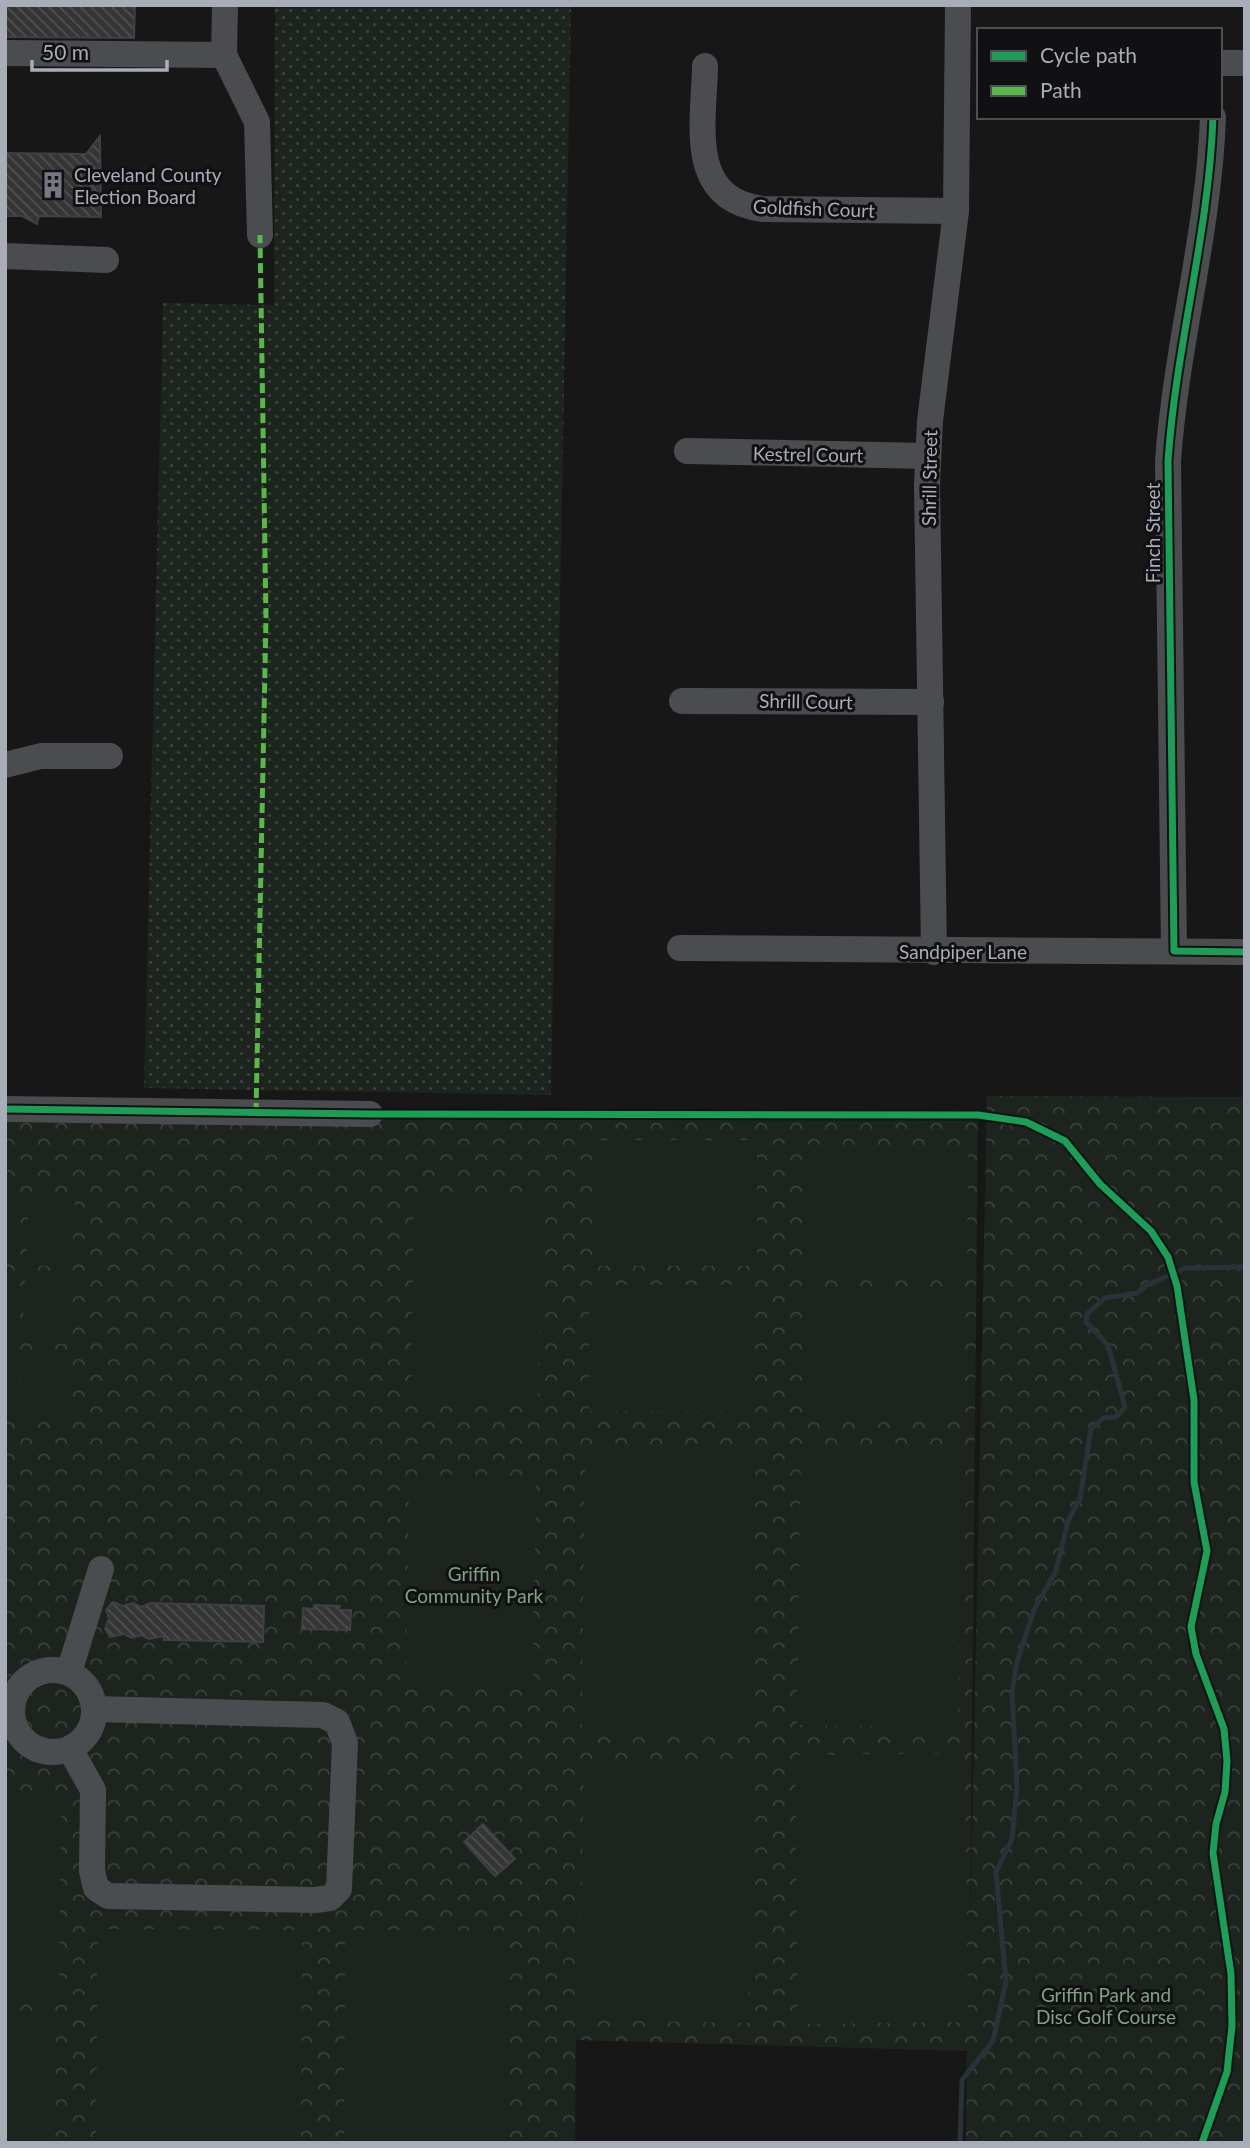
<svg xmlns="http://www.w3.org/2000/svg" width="1250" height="2148" font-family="Lato,sans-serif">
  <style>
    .grass { fill: url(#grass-dots) }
    .park { fill: url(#park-crowns) }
    .pitch { fill: #1d241e }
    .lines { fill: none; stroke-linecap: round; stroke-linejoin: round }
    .stream { stroke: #2a3239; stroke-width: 5 }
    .building { fill: url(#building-back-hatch); stroke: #3f4043; stroke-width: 2 }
    .minor { stroke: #4b4c50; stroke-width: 26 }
    .quiet { stroke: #58b947; stroke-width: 5; stroke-dasharray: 10 5; stroke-linecap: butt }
    .cycleway-casing { stroke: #111113; stroke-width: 11 }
    .cycleway { stroke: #1a9f57; stroke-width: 7 }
    .labels { text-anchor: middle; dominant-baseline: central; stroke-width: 6; stroke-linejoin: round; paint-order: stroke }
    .poi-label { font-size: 19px; fill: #a8adb8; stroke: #111113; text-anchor: start }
    .street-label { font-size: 19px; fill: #a8adb8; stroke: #111113 }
    .park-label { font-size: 19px; fill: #7fa381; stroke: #111113 }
  </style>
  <defs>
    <pattern id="grass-dots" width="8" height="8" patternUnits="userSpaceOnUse" patternTransform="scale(1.75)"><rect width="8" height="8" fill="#1d241e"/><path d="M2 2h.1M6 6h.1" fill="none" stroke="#3b413d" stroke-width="1.8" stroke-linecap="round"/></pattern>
    <pattern id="park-crowns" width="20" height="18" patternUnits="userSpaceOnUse" patternTransform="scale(1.75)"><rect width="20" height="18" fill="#1d241e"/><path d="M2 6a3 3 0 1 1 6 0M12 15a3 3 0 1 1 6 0" fill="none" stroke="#3b413d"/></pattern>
    <pattern id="building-back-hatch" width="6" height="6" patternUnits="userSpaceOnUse" patternTransform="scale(1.75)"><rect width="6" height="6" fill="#353536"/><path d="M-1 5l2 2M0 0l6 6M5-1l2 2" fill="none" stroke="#4f5051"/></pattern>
  </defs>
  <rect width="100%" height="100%" fill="#171717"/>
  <!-- grass -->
  <path class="grass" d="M275 5H571L551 1095 144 1088 163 303 274 305Z"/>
  <!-- park -->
  <path class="park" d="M987 1096 1245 1097V2143H966L967 2051 576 2040 575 2143H5V1119L978 1115 970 1937Z"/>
  <!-- pitch -->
  <g class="pitch">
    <rect x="592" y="1140" width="165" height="126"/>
    <path d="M808 1150 968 1152 967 1273 806 1271Z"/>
    <path d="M5 1196H22L19 1262H5Z"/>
    <path d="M29 1198 75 1200 71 1267 26 1265Z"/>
    <path d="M414 1198 541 1200 538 1404 411 1402Z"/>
    <path d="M5 1275 19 1276 17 1340H5Z"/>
    <path d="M25 1276 72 1278 69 1344 22 1342Z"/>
    <path d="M589 1285H753V1412L589 1411Z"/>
    <path d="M806 1288 966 1292 963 1418 803 1414Z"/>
    <path d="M5 1351 17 1352 13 1420H5Z"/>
    <path d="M22 1353 69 1355 67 1421 19 1420Z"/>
    <path d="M585 1449 753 1451 750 1730 582 1728Z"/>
    <path d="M801 1451 962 1453 958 1728 797 1725Z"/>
    <path d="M409 1476 536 1478 533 1682 406 1681Z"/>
    <path d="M965 1753 968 2022 798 2024 795 1755Z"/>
    <path d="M584 1766 753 1769 748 2023 579 2020Z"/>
    <path d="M5 1798 61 1799 59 2002 5 2001Z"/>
    <path d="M98 1929 302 1930 301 2143H96Z"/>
    <path d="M345 1930 506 1931 505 2143H344Z"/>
    <path d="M5 2013 56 2014 55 2143H5Z"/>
  </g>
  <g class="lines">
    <!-- stream -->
    <path class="stream" d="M960 2143 962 2080 993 2041 1006 1982 996 1872 1012 1839 1017 1787 1012 1693 1017 1662 1034 1610 1056 1571 1068 1521 1080 1498 1091 1429 1103 1418 1116 1417 1125 1407 1108 1345 1086 1322 1087 1314 1105 1298 1137 1293 1147 1285 1185 1268 1245 1267"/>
  </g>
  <!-- building -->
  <g class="building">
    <path d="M5 5H135L134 38 5 37Z"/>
    <path d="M100 136 101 217 39 216 37 224 22 216H5V153L86 154Z"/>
    <path d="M113 1602 123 1606 133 1603 141 1607 150 1603 264 1606 263 1642 164 1640V1636L149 1639 141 1635 132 1638 124 1634 110 1637 105 1629 109 1618 106 1610Z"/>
    <path d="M314 1605 340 1606 339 1610H351L350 1630 302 1629 303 1608 314 1609Z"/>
    <path d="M483 1824 515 1859 495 1876 464 1842Z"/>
  </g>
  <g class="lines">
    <!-- minor -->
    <g class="minor">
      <path d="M225 5 224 55 257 122 260 235"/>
      <path d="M5 53 224 55"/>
      <path d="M1220 63H1245"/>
      <path d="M705 66C704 124 686 199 763 209L956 211"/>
      <path d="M5 256 106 260"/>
      <path d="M687 451 928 456"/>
      <path d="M682 701 931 702"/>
      <path d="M5 765 41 756H110"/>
      <path d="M680 948 1245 952"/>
      <path d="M1174 951 1168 461C1176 345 1209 233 1213 117"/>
      <path d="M934 952 927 484 930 421 956 211 958 5"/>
      <path d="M5 1109 370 1114"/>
      <circle cx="53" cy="1711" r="41"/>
      <path d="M69 1672 101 1569"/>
      <path d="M70 1749 93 1790 92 1871 96 1888 108 1896 315 1900 330 1898 339 1889 345 1743 337 1722 323 1715 94 1709"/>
    </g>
    <!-- quiet -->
    <path class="quiet" d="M256 1113 266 618 260 235"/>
    <defs>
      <g id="cycleway">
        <path d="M1213 117C1209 233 1176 345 1168 461L1174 951 1245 952"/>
        <path d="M5 1109 370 1114 978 1115 1026 1122 1065 1141 1100 1184 1151 1231 1168 1257 1177 1286 1194 1400V1482L1207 1551 1191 1627 1196 1654 1224 1729 1227 1761 1225 1792 1216 1824 1213 1853 1231 1974 1232 2026 1227 2072 1202 2143"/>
      </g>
    </defs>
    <!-- cycleway casing -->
    <use href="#cycleway" class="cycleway-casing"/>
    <!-- cycleway -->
    <use href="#cycleway" class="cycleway"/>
  </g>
  <!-- icons -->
  <defs>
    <symbol id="building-bare" viewBox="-9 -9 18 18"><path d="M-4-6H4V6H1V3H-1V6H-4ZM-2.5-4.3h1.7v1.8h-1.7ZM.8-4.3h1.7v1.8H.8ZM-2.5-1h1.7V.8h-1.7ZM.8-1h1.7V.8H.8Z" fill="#757880" stroke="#111113" stroke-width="2.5" paint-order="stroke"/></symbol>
  </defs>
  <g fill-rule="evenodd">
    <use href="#building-bare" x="34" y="166" width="38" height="38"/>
  </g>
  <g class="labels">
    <!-- poi labels -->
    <g class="poi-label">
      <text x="74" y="174">Cleveland County<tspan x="74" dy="22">Election Board</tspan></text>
    </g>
    <!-- street labels -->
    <g class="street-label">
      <text transform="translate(814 208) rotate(2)">Goldfish Court</text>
      <text transform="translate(808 454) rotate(1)">Kestrel Court</text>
      <text transform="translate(929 478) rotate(-89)">Shrill Street</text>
      <text transform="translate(1152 533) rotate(-90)">Finch Street</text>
      <text transform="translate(806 701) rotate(1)">Shrill Court</text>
      <text x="963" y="951">Sandpiper Lane</text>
    </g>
    <!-- park labels -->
    <g class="park-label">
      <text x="474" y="1573">Griffin<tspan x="474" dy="22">Community Park</tspan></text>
      <text x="1106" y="1994">Griffin Park and<tspan x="1106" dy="22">Disc Golf Course</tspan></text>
    </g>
  </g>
  <!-- border -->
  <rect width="1250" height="2148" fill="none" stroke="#a8adb8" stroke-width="14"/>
  <!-- legend -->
  <rect x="977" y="28" width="245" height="91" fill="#111113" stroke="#4d4f55" stroke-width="2"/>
  <rect x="991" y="51" width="35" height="10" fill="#1a9f57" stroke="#4d4f55" stroke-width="2"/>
  <text x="1040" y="63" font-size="21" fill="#a8adb8">Cycle path</text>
  <rect x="991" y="86" width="35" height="10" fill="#58b947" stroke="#4d4f55" stroke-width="2"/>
  <text x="1040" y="98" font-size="21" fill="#a8adb8">Path</text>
  <!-- scale -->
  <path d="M32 60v10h135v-10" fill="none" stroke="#a8adb8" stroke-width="3.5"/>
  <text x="42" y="60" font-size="21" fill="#a8adb8" stroke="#111113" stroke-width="5" paint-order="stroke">50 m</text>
</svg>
